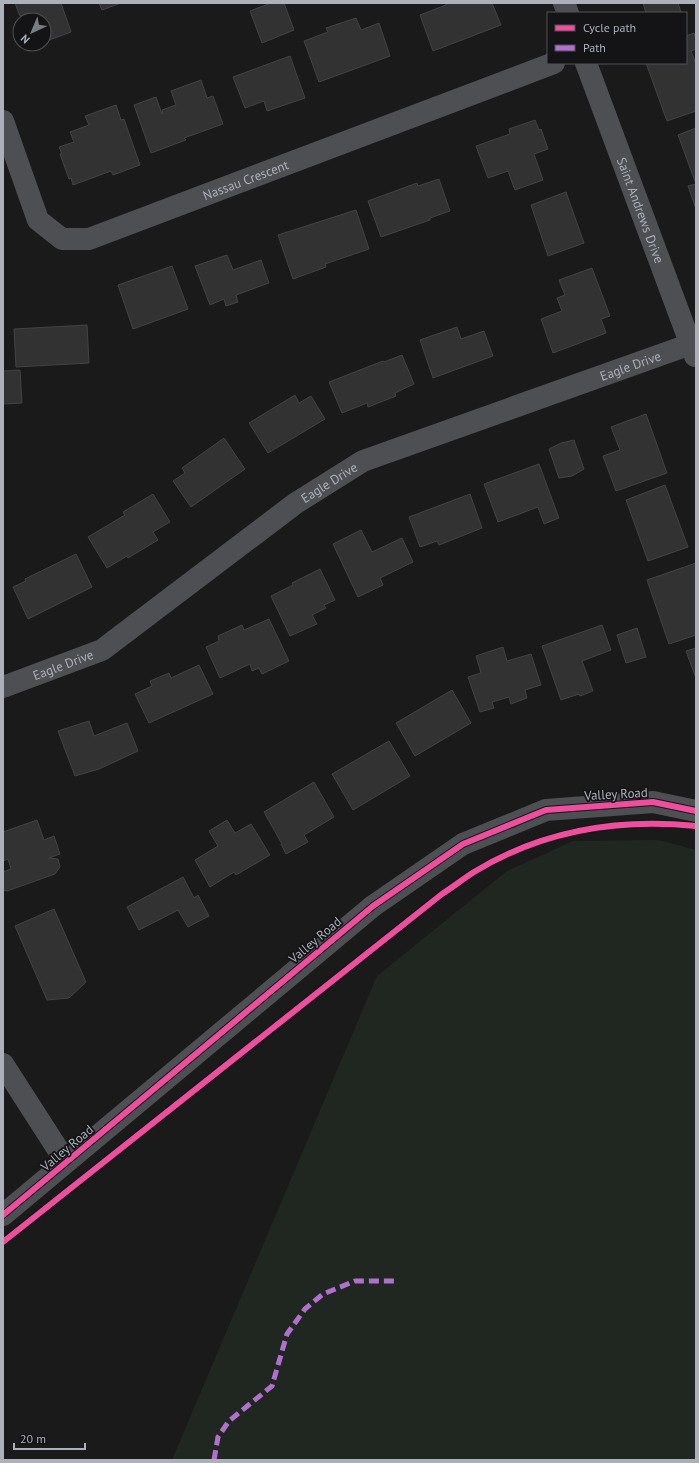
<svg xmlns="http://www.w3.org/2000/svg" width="699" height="1463" font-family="'PT Sans',sans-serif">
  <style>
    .green { fill: #202721 }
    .building { fill: #323232; stroke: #424346 }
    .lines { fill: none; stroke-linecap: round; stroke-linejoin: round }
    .street { stroke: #4e4f53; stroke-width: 22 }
    .quiet { stroke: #b36fd0; stroke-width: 5; stroke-dasharray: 10 5; stroke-linecap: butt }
    .cycleway-casing { stroke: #141416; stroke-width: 8 }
    .cycleway { stroke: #ef4d9e; stroke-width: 6 }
    .labels { text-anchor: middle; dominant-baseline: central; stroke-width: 3.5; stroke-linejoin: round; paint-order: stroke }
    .street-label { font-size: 13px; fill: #abb0bb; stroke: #141416 }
  </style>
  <rect width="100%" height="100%" fill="#1a1a1a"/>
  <!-- green -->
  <path class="green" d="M659 840 696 850V1460H172L377 976 507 871 573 841Z"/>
  <!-- building -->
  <g class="building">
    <path d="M15 3H61L71 32 44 42V20H31L28 13 20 16Z"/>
    <path d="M99 3H121L102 10Z"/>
    <path d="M271 3H284L294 30 262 43 250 11Z"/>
    <path d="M446 3H492L501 25 433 51 420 15 446 5Z"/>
    <path d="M643 3H678L681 12 677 13H646Z"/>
    <path d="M356 18 361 30 379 23 390 56 319 82 304 41 328 32 326 28Z"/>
    <path d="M694 33 696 38V49L691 51 696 64V111L667 121 646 63H686V35V36Z"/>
    <path d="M290 56 305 98 267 111 264 101 245 108 233 77Z"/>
    <path d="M201 80 207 98 213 96 223 124 184 138 186 140 151 153 134 105 156 97 162 114 163 113 162 110 176 105 171 91Z"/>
    <path d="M116 105 121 120 124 119 140 165 113 175 111 171 73 185 71 178 69 179 60 154H62L59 147 74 142 70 132 89 125 85 116Z"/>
    <path d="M535 120 539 130 541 129 548 149 534 154 543 180 515 190 508 171 488 178 476 146 510 134 509 129Z"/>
    <path d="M696 128V209L688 186 696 184 678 135Z"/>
    <path d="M439 179 450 211 430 218V220L381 237 368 201 417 183 418 186Z"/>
    <path d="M566 192 584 243 548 256 531 205Z"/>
    <path d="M356 210 369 249 325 264 326 267 293 279 278 235Z"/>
    <path d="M227 255 233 270 261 260 269 283 236 295 238 302 226 306 224 299 210 305 195 266Z"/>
    <path d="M172 266 188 309 133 329 118 285Z"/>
    <path d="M592 268 610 316 601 319 606 333 553 353 541 319 562 311 557 298 565 295 559 280Z"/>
    <path d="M87 325 89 363 16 367 14 329Z"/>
    <path d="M457 327 461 339 484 331 493 356 433 378 420 340Z"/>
    <path d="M402 355 414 384 395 393 396 396 368 407 367 403 342 413 329 382 383 361 384 362Z"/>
    <path d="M20 370 22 403 3 404V371Z"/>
    <path d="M295 395 299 403 311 396 325 419 268 453 249 423Z"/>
    <path d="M646 414 667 473 616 491 603 456 620 450 611 427Z"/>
    <path d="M224 438 245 469 191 507 173 481 185 473 182 468Z"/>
    <path d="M574 440 584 469 572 476 559 478 549 449 561 443Z"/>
    <path d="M539 464 559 518 544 524 538 507 498 522 484 484Z"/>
    <path d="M665 485 688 547 648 561 626 500Z"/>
    <path d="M153 494 170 522 153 532 158 540 128 558 127 556 107 568 88 537 125 515 123 512Z"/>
    <path d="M470 494 482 528 439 545 437 541 420 547 409 517Z"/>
    <path d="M361 530 372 552 402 538 413 562 380 578 383 585 358 597 333 544Z"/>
    <path d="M76 554 92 587 28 619 13 587 26 581 25 579Z"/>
    <path d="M696 563V635L669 644 647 580Z"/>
    <path d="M320 569 335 600 324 605 326 608 312 615 317 624 290 636 271 596 293 585 292 583Z"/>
    <path d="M269 619 289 661 262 674 259 668 252 671 250 664 220 678 206 647 219 641 218 636 242 625 244 630Z"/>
    <path d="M602 625 611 650 582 661 593 691 580 696 579 694 561 700 542 646Z"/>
    <path d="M637 628 646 657 626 663 617 635Z"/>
    <path d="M503 647 507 661 531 654 541 685 525 690 527 698 511 704 509 697 492 702 494 708 480 712 468 677 481 673 476 656Z"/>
    <path d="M696 648V678L686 651Z"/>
    <path d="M199 665 213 694 149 723 135 694 152 686 150 681 169 673 171 678Z"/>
    <path d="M452 690 471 723 415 756 396 723Z"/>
    <path d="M89 721 94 736 127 723 138 751 99 769 75 776 58 731Z"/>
    <path d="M389 741 410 776 353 810 332 774Z"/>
    <path d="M314 782 334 817 304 835 308 842 286 854 281 844H282L264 812Z"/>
    <path d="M37 820 44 840 54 836 60 854 49 858 58 859 60 867 55 874 7 891 3 890V872L11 869 8 859 3 861V832Z"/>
    <path d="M227 820 235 833 251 824 270 855 236 875 234 872 210 887 195 860 218 846 209 831Z"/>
    <path d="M183 877 194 898 198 895 209 916 188 927 178 910 139 930 127 907Z"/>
    <path d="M54 909 86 982 69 998 47 1000 15 926Z"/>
  </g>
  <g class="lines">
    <!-- street -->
    <g class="street">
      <path d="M564 3 568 13"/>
      <path id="s1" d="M586 63 695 356"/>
      <path id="s2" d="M3 121 38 220 62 239H89L554 63"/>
      <path id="s3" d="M3 687 102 650 296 503 363 461 691 344"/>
      <path d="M3 1064 66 1162"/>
      <path d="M3 1215 373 906 463 844 546 810 653 802 696 811"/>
    </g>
    <!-- quiet -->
    <path class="quiet" d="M214 1460 218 1437 229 1421 272 1386 287 1334 305 1309 323 1294 355 1281H398"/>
    <defs>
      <g id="cycleway">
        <path d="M3 1215 373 906 463 844 546 810 653 802 696 811"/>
        <path d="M3 1242 442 894C453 887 463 879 474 872 543 830 617 818 696 826"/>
      </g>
    </defs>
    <!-- cycleway casing -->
    <use href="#cycleway" class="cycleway-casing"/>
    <!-- cycleway -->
    <use href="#cycleway" class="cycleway"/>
  </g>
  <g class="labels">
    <!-- street labels -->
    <g class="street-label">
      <text stroke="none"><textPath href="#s2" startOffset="330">Nassau Crescent</textPath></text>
      <text stroke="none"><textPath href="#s1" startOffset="157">Saint Andrews Drive</textPath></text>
      <text stroke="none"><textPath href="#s3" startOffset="712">Eagle Drive</textPath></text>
      <text stroke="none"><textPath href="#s3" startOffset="388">Eagle Drive</textPath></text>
      <text stroke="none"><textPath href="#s3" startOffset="64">Eagle Drive</textPath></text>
      <text transform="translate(616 794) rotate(-3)">Valley Road</text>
      <text transform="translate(315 940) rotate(-40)">Valley Road</text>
      <text transform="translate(67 1148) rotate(-40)">Valley Road</text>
    </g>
  </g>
  <!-- border -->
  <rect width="699" height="1463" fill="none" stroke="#abb0bb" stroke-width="8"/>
  <!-- legend -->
  <rect x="547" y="12" width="140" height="52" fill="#141416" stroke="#505258"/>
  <rect x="555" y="25" width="20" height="6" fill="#ef4d9e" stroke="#505258"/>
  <text x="583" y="32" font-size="12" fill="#abb0bb">Cycle path</text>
  <rect x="555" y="45" width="20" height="6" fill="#b36fd0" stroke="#505258"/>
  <text x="583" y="52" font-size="12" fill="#abb0bb">Path</text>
  <!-- north arrow -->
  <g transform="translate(32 32) rotate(224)"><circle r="19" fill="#141416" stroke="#505258"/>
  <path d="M0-3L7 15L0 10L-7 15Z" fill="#787c83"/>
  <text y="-6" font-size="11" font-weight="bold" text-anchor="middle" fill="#abb0bb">N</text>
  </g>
  <!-- scale -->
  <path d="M14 1443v6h71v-6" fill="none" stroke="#abb0bb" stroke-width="2"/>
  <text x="20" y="1443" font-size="12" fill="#abb0bb" stroke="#141416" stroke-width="3" paint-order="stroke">20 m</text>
</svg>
